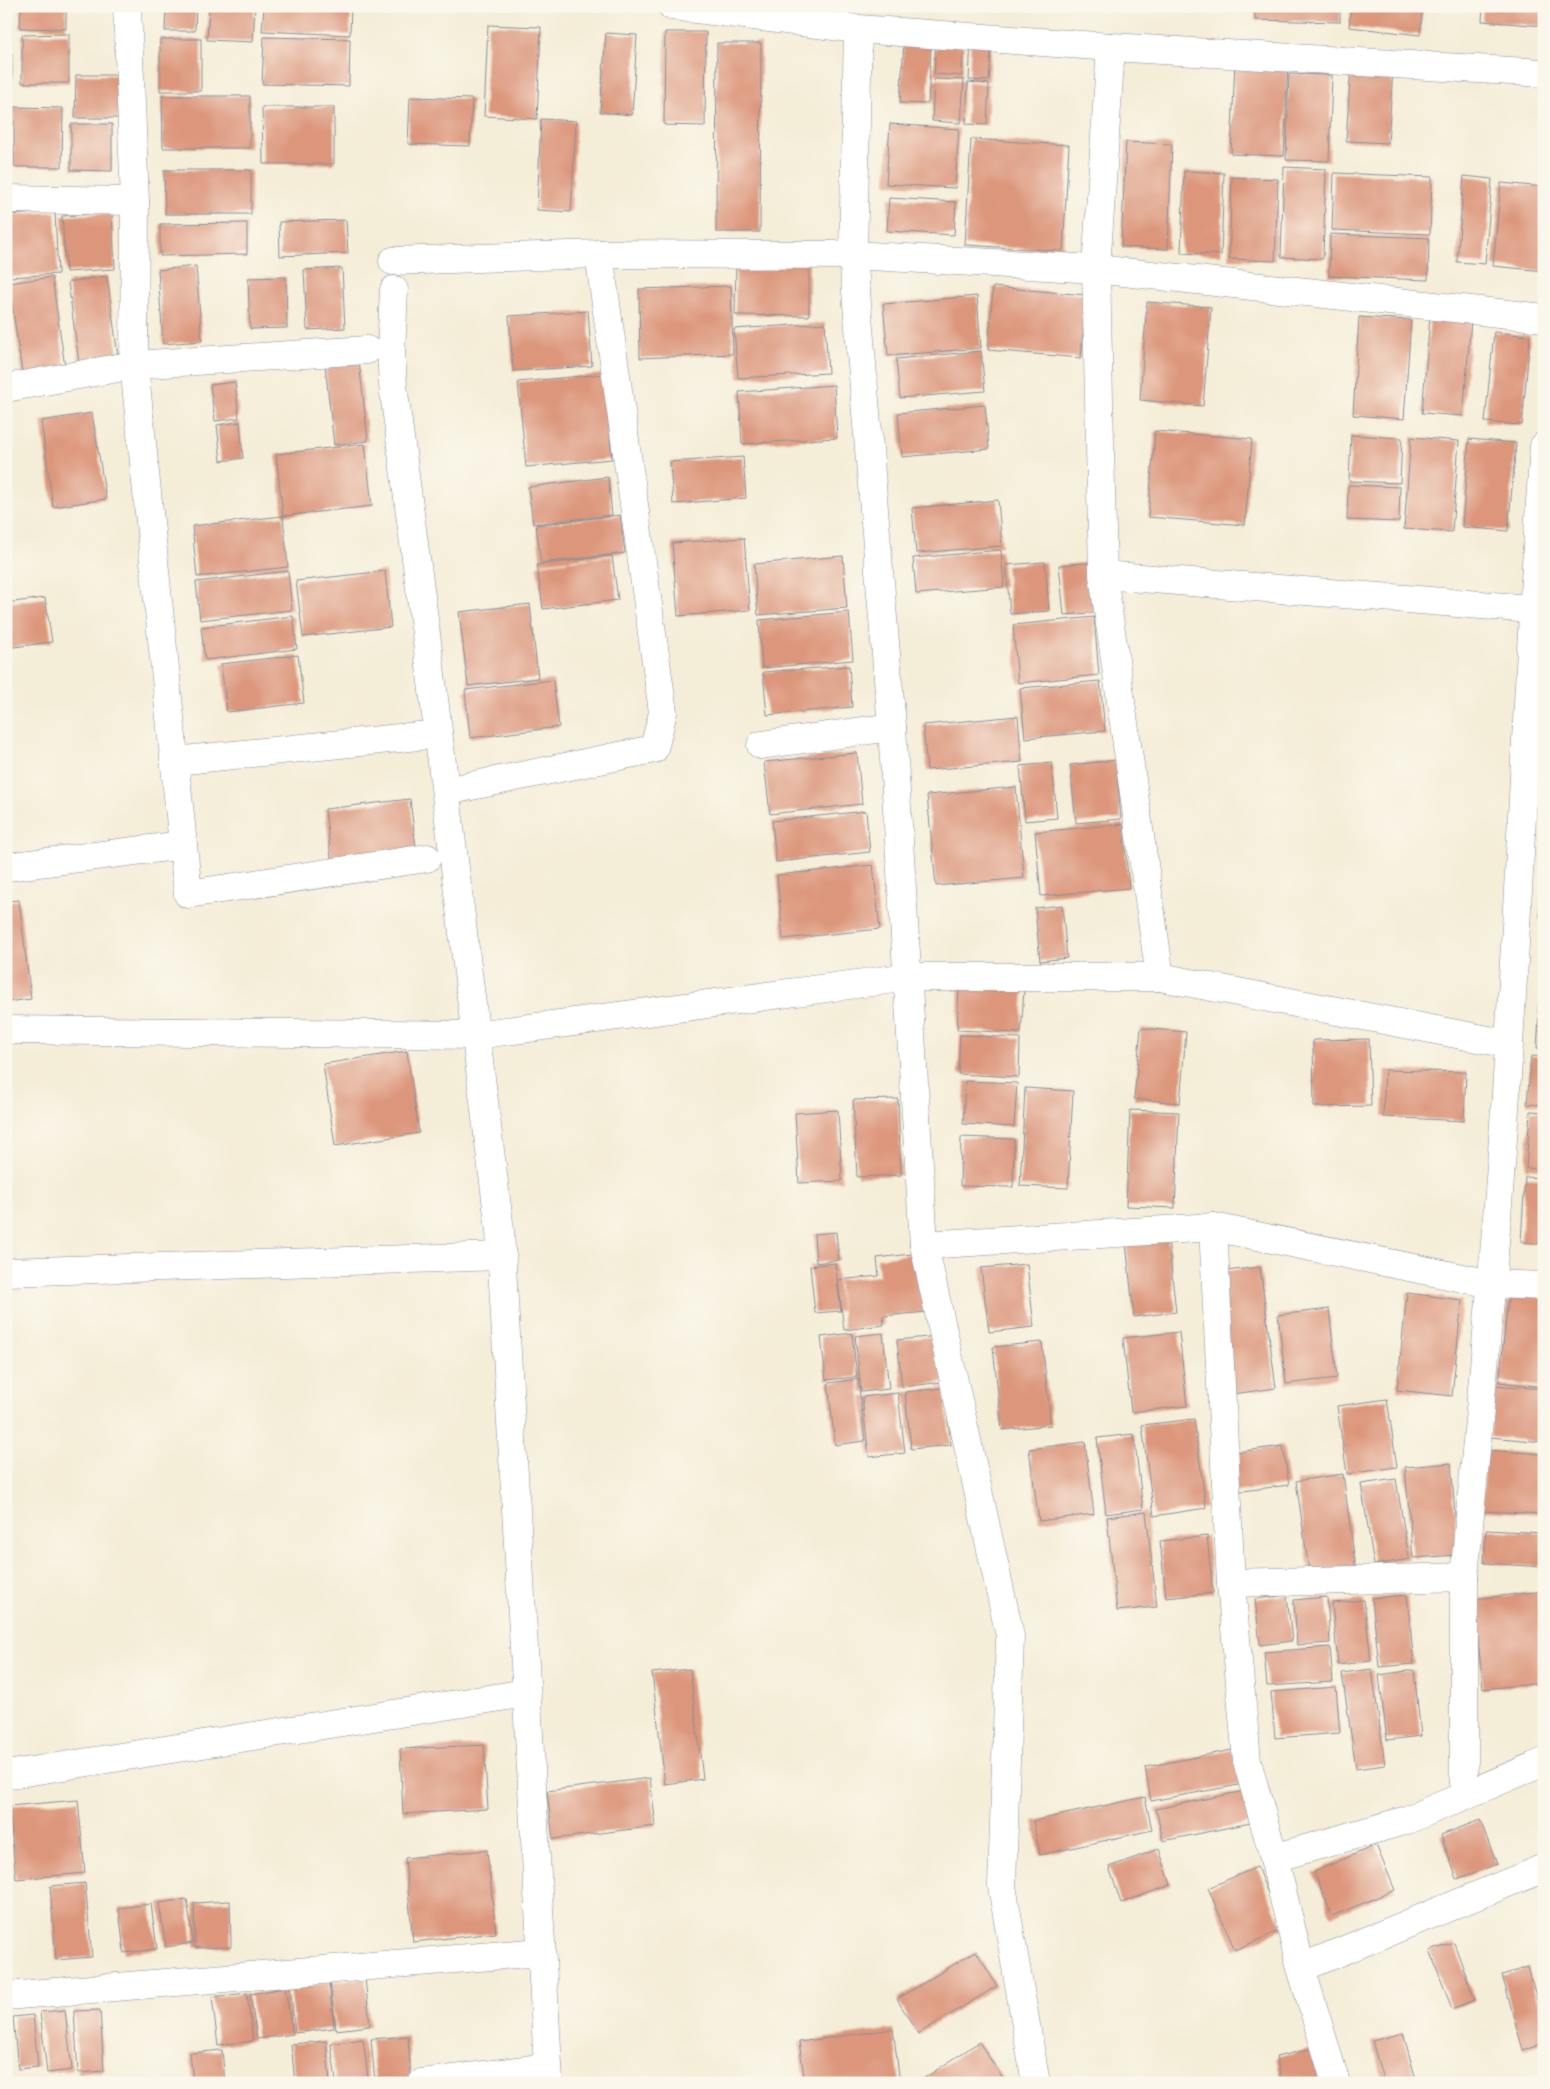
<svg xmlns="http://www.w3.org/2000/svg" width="1550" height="2089" font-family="Caveat,sans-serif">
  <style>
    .building { fill: #dc967b }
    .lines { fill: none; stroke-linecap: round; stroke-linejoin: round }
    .street-casing { stroke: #888e9a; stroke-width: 29 }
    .street { stroke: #fff; stroke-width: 28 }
  </style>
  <rect width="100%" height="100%" fill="#fbf7ec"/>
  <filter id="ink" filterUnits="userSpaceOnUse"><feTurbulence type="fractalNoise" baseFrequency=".02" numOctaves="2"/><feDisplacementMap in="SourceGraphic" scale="10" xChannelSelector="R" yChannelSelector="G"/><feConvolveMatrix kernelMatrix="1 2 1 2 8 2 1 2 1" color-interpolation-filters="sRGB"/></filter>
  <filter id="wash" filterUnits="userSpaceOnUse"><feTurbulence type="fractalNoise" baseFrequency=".0096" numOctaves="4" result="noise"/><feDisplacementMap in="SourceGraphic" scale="20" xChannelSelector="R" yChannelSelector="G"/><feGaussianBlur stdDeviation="1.12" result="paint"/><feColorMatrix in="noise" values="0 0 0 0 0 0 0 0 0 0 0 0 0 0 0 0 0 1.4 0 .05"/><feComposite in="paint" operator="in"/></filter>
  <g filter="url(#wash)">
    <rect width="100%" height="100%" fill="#f4edd7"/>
    <g id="blocks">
      <!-- building -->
      <g class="building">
        <path d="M21 6H66V29L20 28Z"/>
        <path d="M166 6H196L195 31H165Z"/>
        <path d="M209 6H255L253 42 207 40Z"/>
        <path d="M264 6H351L350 35 262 31Z"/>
        <path d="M1255 6H1340V22L1255 20Z"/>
        <path d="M1351 6H1423L1420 35 1349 27Z"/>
        <path d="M1483 6H1544V26L1482 21Z"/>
        <rect x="6" y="9" width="5" height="39"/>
        <path d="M488 25 541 27 537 119 484 116Z"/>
        <path d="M665 32H706L705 126 664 125Z"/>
        <path d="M606 33 637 35 632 115 600 112Z"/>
        <path d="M69 34V83H22V35Z"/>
        <path d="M264 37 350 39 349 86 262 84Z"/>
        <path d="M936 38 964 40 962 76 934 74Z"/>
        <path d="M971 38 992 39 989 81 969 80Z"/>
        <rect x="160" y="39" width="41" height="52"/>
        <path d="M717 43H761L760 232H716Z"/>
        <path d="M904 43 931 45 928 104 900 103Z"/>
        <path d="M6 53H12V83L6 84Z"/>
        <path d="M1235 61 1288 63 1284 156 1231 154Z"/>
        <path d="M1351 66 1393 69 1388 143 1346 141Z"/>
        <path d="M1289 74 1332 75 1329 161 1286 160Z"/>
        <path d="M76 75H127V118H75Z"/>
        <path d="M934 79 964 80 961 123 932 121Z"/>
        <path d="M968 82 989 84 987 125 966 124Z"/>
        <path d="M162 96H250V148H163Z"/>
        <path d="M410 97 472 99 470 146 408 144Z"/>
        <path d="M14 107 63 108 62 167H14Z"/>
        <path d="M262 107H334V164H263Z"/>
        <path d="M541 119 576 121 571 212 537 210Z"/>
        <path d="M71 124H112V171L71 170Z"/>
        <path d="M890 124 959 129 955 188 886 184Z"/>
        <path d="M971 139 1069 145 1063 251 965 245Z"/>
        <path d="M1126 142 1172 144 1168 249 1121 247Z"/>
        <path d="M1284 167 1326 169 1323 259 1281 257Z"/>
        <path d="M164 170H251V214H165Z"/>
        <path d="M1184 171 1224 173 1221 255 1181 253Z"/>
        <path d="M1334 173 1432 177 1430 234 1332 230Z"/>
        <path d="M1464 176 1492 179 1485 264 1457 262Z"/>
        <path d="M1232 177 1278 179 1275 261 1229 259Z"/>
        <path d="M1501 183 1544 187V271L1493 266Z"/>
        <path d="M889 198 956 202 954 235 887 231Z"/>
        <path d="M55 212 58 274 9 277 6 215Z"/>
        <path d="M112 213 115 269 66 272 62 216Z"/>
        <path d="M346 220 348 253 280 256 279 222Z"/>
        <path d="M247 223V254L160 256V224Z"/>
        <path d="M1330 234 1429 238 1428 280 1329 276Z"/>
        <path d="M736 262 809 264V316L735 315Z"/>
        <path d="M196 266 202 341 163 344 158 270Z"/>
        <path d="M342 268 345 328 307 330 304 270Z"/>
        <path d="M107 276 119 364 80 370 68 282Z"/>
        <path d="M52 277 66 374 23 380 9 283Z"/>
        <path d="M286 277 287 328 250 329 248 278Z"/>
        <path d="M731 286 733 354 640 358 639 289Z"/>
        <path d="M993 287 1086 295 1081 358 988 350Z"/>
        <path d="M977 296 981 348 888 356 883 304Z"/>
        <path d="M1147 302 1211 307 1203 406 1140 400Z"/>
        <path d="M588 311 592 366 513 371 509 316Z"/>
        <path d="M1430 316 1471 320 1463 416 1422 413Z"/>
        <path d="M1359 317 1411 320 1404 419 1353 415Z"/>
        <path d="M825 323 828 373 738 378 734 329Z"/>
        <path d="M1494 332 1530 336 1522 425 1485 422Z"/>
        <path d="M6 343 10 378 6 379Z"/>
        <path d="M981 351 985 391 900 398 896 359Z"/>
        <path d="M359 361 368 441 334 445 325 365Z"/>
        <path d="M604 374 612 459 526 467 518 382Z"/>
        <path d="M235 382 239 418 215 421 210 385Z"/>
        <path d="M834 385 837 438 742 444 739 392Z"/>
        <path d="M985 405 989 449 902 457 898 413Z"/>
        <path d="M92 413 106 499 53 507 41 421Z"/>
        <path d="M240 422 243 458 221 461 217 425Z"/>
        <path d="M1155 431 1252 439 1245 525 1148 517Z"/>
        <path d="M1351 435 1402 438 1400 483 1349 481Z"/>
        <path d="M1411 437 1459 441 1452 532 1404 529Z"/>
        <path d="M1469 439 1516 443 1508 531 1462 527Z"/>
        <path d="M365 444 372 506 283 516 276 454Z"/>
        <path d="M743 457 746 498 673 504 670 462Z"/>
        <path d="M608 477 612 515 533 524 528 487Z"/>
        <path d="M1348 485 1400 487 1399 522 1347 520Z"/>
        <path d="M998 500 1002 546 916 553 912 508Z"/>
        <path d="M620 515 625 553 541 563 536 525Z"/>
        <path d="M283 516 288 567 197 577 192 526Z"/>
        <path d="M744 538 750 610 678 616 672 543Z"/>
        <path d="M1001 550 1004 587 916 594 913 558Z"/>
        <path d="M612 556 618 600 543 609 537 565Z"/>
        <path d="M843 556 847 608 758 615 754 564Z"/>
        <path d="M1045 562 1049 611 1010 614 1006 565Z"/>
        <path d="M1097 562 1102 612 1064 615 1059 565Z"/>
        <path d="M288 571 292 610 200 620 196 582Z"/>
        <path d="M385 571 391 627 303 637 296 581Z"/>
        <path d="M45 598 52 642 6 648V603Z"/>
        <path d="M530 604 538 678 468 686 459 612Z"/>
        <path d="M849 612 853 660 762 668 759 620Z"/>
        <path d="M293 616 297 649 205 660 201 627Z"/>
        <path d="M1094 617 1099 675 1018 683 1013 625Z"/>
        <path d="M298 655 304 703 227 712 221 664Z"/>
        <path d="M849 666 852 707 767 715 763 672Z"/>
        <path d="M553 680 559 727 470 738 465 690Z"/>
        <path d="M1100 681 1105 731 1025 738 1020 688Z"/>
        <path d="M1018 716 1022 762 927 770 923 725Z"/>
        <path d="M857 753 862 804 770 814 764 762Z"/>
        <path d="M1116 760 1121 819 1076 823 1070 765Z"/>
        <path d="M1052 763 1057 818 1025 821 1020 766Z"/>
        <path d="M1016 787 1024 878 936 886 927 795Z"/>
        <path d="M410 799 417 856 332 866 325 809Z"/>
        <path d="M866 811 870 852 776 862 772 821Z"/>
        <path d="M1123 824 1129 888 1041 896 1035 832Z"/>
        <path d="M873 865 880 929 783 939 777 875Z"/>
        <path d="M1542 889H1544V918H1540Z"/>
        <path d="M19 900 31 999 6 1002V901Z"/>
        <path d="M1062 905 1067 958 1040 961 1035 908Z"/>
        <path d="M1542 973H1544V1015H1539Z"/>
        <path d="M959 987 1024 990 1021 1033 957 1030Z"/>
        <path d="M1539 1018H1544V1049L1537 1048Z"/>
        <path d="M1141 1028 1186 1032 1180 1103 1134 1099Z"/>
        <path d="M960 1035 1020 1038 1019 1077 958 1074Z"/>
        <path d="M1369 1039 1371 1106 1314 1107 1313 1040Z"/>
        <path d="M407 1051 419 1133 335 1146 323 1064Z"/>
        <path d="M1531 1056 1544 1057V1105L1527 1104Z"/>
        <path d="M1385 1070 1466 1072 1464 1121 1383 1117Z"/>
        <path d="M965 1081 1017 1083 1014 1127 963 1124Z"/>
        <path d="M1025 1088 1073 1091 1068 1188 1020 1186Z"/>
        <path d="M898 1099 901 1175 857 1177 853 1100Z"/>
        <path d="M838 1110 842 1181 799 1183 795 1113Z"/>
        <path d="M1130 1110 1179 1112 1175 1208 1126 1206Z"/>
        <path d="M1530 1111 1544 1112V1169L1526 1168Z"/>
        <path d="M961 1137 1014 1139 1013 1187 960 1186Z"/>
        <path d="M1525 1177 1544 1178V1244L1521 1242Z"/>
        <path d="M836 1232 839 1260 816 1263 814 1234Z"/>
        <path d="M1168 1239 1176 1312 1134 1317 1126 1243Z"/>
        <path d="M920 1253 927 1312 883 1316 884 1325 844 1330 838 1280 879 1276 877 1258Z"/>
        <path d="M835 1263 841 1311 815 1313 810 1266Z"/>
        <path d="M1027 1264 1034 1327 989 1332 981 1268Z"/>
        <path d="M1260 1267 1276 1388 1233 1394 1217 1272Z"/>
        <path d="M1509 1291 1544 1295V1366L1542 1387 1499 1382Z"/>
        <path d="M1407 1293 1462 1300 1452 1396 1397 1390Z"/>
        <path d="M1329 1309 1337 1378 1286 1384 1278 1315Z"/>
        <path d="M1179 1332 1187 1406 1131 1412 1123 1338Z"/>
        <path d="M852 1333 857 1377 826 1380 821 1337Z"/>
        <path d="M883 1333 889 1389 861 1392 855 1336Z"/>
        <path d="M938 1336 943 1382 902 1387 897 1340Z"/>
        <path d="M1042 1342 1051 1425 1002 1430 993 1347Z"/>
        <path d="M858 1379 865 1441 835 1445 828 1383Z"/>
        <path d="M1494 1385 1544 1389V1442L1490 1437Z"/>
        <path d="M944 1388 951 1445 911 1449 905 1392Z"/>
        <path d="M898 1393 905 1453 869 1457 862 1397Z"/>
        <path d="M1387 1399 1397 1467 1347 1474 1337 1406Z"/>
        <path d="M1194 1419 1206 1508 1154 1516 1142 1425Z"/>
        <path d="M1134 1434 1143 1509 1106 1514 1097 1438Z"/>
        <path d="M1085 1442 1094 1514 1039 1521 1029 1449Z"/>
        <path d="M1283 1446 1289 1485 1235 1492 1229 1453Z"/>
        <path d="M1486 1450 1544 1454V1514L1482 1511Z"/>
        <path d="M1451 1463 1458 1555 1413 1558 1405 1467Z"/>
        <path d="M1343 1474 1356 1570 1310 1577 1296 1481Z"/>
        <path d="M1396 1479 1409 1559 1374 1565 1361 1484Z"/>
        <path d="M1146 1512 1157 1607 1117 1611 1107 1517Z"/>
        <path d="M1486 1530 1544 1533V1567L1484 1563Z"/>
        <path d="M1207 1536 1213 1593 1166 1598 1160 1541Z"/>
        <path d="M1544 1591V1683L1483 1689 1474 1599Z"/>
        <path d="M1287 1595 1292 1641 1260 1645 1255 1599Z"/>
        <path d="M1407 1595 1414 1664 1379 1667 1372 1598Z"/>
        <path d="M1327 1597 1330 1643 1297 1645 1294 1600Z"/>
        <path d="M1364 1600 1371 1661 1338 1665 1332 1603Z"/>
        <path d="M1330 1647 1333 1682 1267 1686 1264 1652Z"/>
        <path d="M690 1669 703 1779 665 1784 652 1673Z"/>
        <path d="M1372 1669 1385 1765 1356 1769 1342 1673Z"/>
        <path d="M1414 1670 1421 1736 1387 1740 1379 1675Z"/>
        <path d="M1336 1687 1340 1733 1275 1738 1271 1692Z"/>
        <path d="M484 1745 488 1809 403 1814 400 1749Z"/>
        <path d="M1237 1749 1244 1784 1151 1801 1145 1767Z"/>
        <path d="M650 1778 656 1826 553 1839 547 1791Z"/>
        <path d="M1249 1790 1255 1822 1163 1841 1156 1809Z"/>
        <path d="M1145 1797 1152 1830 1040 1855 1033 1821Z"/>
        <path d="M78 1800 85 1873 16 1879 9 1806Z"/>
        <path d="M1480 1820 1497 1864 1457 1879 1441 1835Z"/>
        <path d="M1376 1845 1395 1890 1332 1916 1314 1872Z"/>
        <path d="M1159 1849 1171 1885 1121 1903 1109 1867Z"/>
        <path d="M487 1850 496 1933 413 1942 405 1858Z"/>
        <path d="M1257 1867 1283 1929 1235 1950 1208 1888Z"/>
        <path d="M85 1883 92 1957 56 1960 50 1886Z"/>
        <path d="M187 1899 193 1943 166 1947 159 1903Z"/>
        <path d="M230 1901 231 1947 195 1948 194 1903Z"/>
        <path d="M151 1904 157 1949 124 1953 119 1908Z"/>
        <path d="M1454 1943 1475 2000 1452 2009 1430 1951Z"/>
        <path d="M976 1951 997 1986 918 2034 897 1999Z"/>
        <path d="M1528 1967 1544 2026V2044L1523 2050 1502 1975Z"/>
        <path d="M365 1978 370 2026 336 2030 330 1982Z"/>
        <path d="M329 1983 334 2028 295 2033 290 1987Z"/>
        <path d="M285 1988 293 2034 257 2039 250 1994Z"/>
        <path d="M247 1993 253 2041 218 2045 212 1997Z"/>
        <path d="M65 2010 72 2070 47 2073 40 2012Z"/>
        <path d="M100 2010 104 2071 78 2073 74 2011Z"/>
        <path d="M33 2015 38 2067 18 2069 13 2017Z"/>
        <path d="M893 2029 900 2083H805L799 2042Z"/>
        <path d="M1403 2033 1417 2083H1384L1372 2041Z"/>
        <path d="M408 2036 411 2079 375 2082 371 2039Z"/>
        <path d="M363 2039 368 2078 336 2082 331 2044Z"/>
        <path d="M326 2041 330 2083H295L291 2044Z"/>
        <path d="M979 2042 1006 2083H917Z"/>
        <path d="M1318 2047 1327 2083H1282L1276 2057Z"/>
        <path d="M222 2050 225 2083H193L190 2053Z"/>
      </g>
    </g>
  </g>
  <g filter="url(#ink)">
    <use href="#blocks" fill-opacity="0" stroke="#888e9a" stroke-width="1"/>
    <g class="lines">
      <defs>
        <g id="street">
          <path d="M127 6 135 201 134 365 188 894 427 858"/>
          <path d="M672 6 858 29 1111 47 1544 73"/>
          <path d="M858 29 853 255 892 727 924 1245 1213 1227 1492 1284 1544 1286"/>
          <path d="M1111 47 1096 269 1103 575 1532 609 1544 607"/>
          <path d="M6 199 135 201"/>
          <path d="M393 261 599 254 853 255 1096 269 1544 318"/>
          <path d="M394 290 391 352 393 385 426 634 500 1231 549 2083"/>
          <path d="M6 388 134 365 367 350"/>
          <path d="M1103 575 1160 977"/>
          <path d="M761 745 892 727"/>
          <path d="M175 761 438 734"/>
          <path d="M446 791 654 749 663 712 599 254"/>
          <path d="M6 867 183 845"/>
          <path d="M6 1030 476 1035 909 977H1160L1509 1044"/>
          <path d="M1213 1227 1231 1583 1247 1761 1274 1858 1301 1968 1336 2083"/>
          <path d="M924 1245 1010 1636 1002 1886 1036 2083"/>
          <path d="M6 1272 502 1256"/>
          <path d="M1464 1577C1481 1399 1499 1222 1509 1043 1522 844 1529 645 1544 446"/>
          <path d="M1231 1583 1464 1577V1796"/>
          <path d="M6 1775 526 1693"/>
          <path d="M1274 1858 1407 1820 1544 1762"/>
          <path d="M1301 1968 1544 1868"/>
          <path d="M6 1996 541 1952"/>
          <path d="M422 2083 548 2067"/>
        </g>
      </defs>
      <!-- street casing -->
      <use href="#street" class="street-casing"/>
      <!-- street -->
      <use href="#street" class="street"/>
    </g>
  </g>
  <!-- margin -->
  <rect width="1550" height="2089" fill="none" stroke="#fbf7ec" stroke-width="25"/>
</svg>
